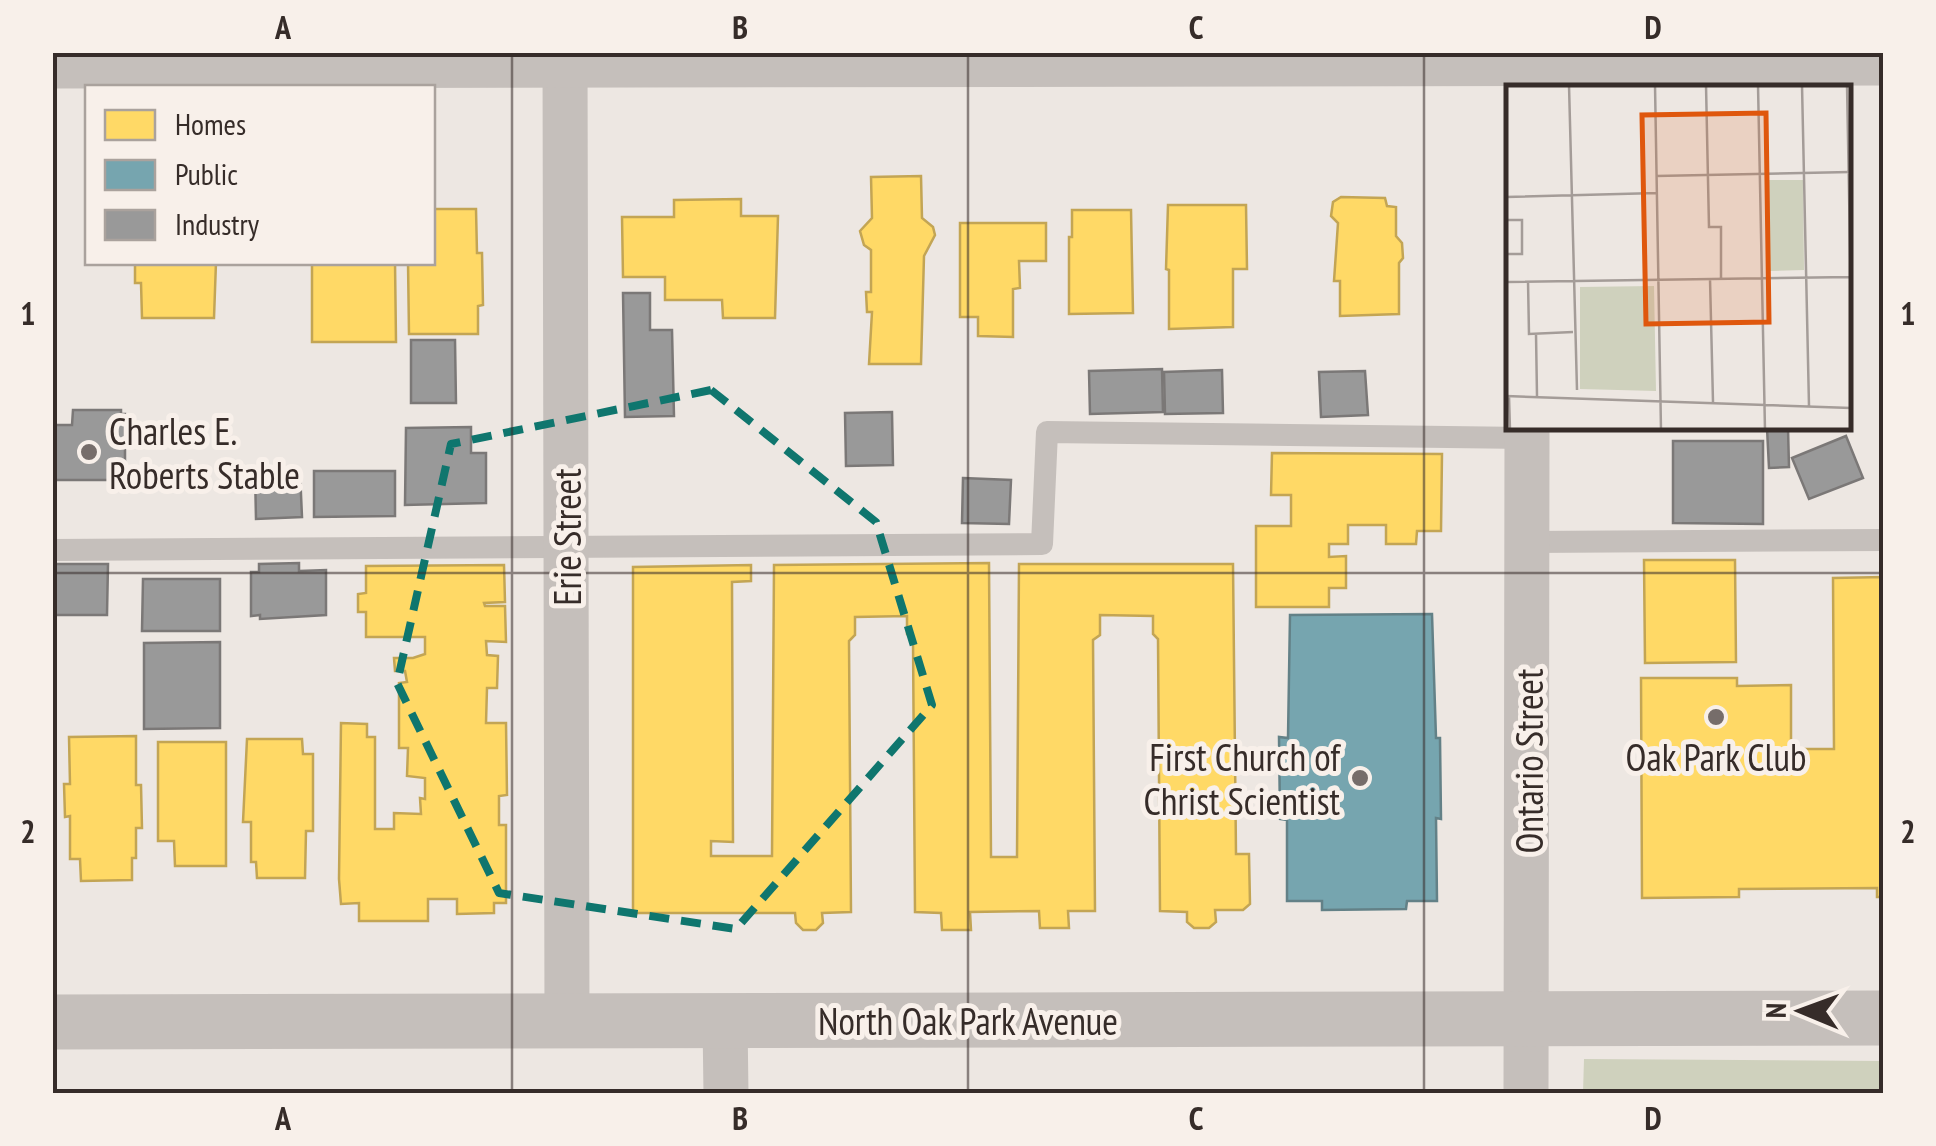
<svg xmlns="http://www.w3.org/2000/svg" width="1936" height="1146" font-family="'PT Sans Narrow',sans-serif">
  <style>
    .green { fill: #cfd1bd }
    .homes { fill: #ffd966; stroke: #c3a554; stroke-width: 2.5 }
    .public { fill: #76a5af; stroke: #638187; stroke-width: 2.5 }
    .industry { fill: #999; stroke: #7b7877; stroke-width: 2.5 }
    .lines { fill: none; stroke-linecap: round; stroke-linejoin: round }
    .service { stroke: #c5bfbb; stroke-width: 22 }
    .minor { stroke: #c5bfbb; stroke-width: 45 }
    .tertiary { stroke: #c5bfbb; stroke-width: 55 }
    .marked { fill: none; stroke: #0f766e; stroke-width: 8; stroke-dasharray: 20 12; stroke-linejoin: round }
    .grid { fill: none; stroke: #362c29; stroke-width: 2.5; stroke-opacity: 0.55 }
    .poi-dot { fill: #766d6a; stroke: #f8f0ea; stroke-width: 4 }
    .labels { text-anchor: middle; dominant-baseline: central; stroke-width: 10; stroke-linejoin: round; paint-order: stroke }
    .poi-label { font-size: 38px; fill: #362c29; stroke: #f8f0ea; text-anchor: start }
    .street-label { font-size: 38px; fill: #362c29; stroke: #f8f0ea }
    .inset-road { fill: none; stroke: #a49c98; stroke-width: 2.5 }
    .view { fill: #df570d; fill-opacity: 0.15; stroke: #df570d; stroke-width: 5 }
    .inset-edge { fill: none; stroke: #362c29; stroke-width: 5 }
    .neatline { fill: none; stroke: #362c29; stroke-width: 4 }
    .grid-label { font-size: 32px; text-anchor: middle; font-weight: bold; fill: #362c29 }
  </style>
  <rect width="100%" height="100%" fill="#ede7e2"/>
  <!-- green -->
  <path class="green" d="M1584 1059 1883 1061V1093H1583Z"/>
  <!-- homes -->
  <g class="homes">
    <path d="M921 176 922 218 933 227 935 235 924 256 921 364H869L872 312H867L866 292H871V250L864 245 860 231 872 218 871 177Z"/>
    <path d="M1341 197 1385 198 1387 206 1396 207V236L1402 243 1403 258 1399 263V314L1340 316V281H1334L1338 223 1331 216 1333 202Z"/>
    <path d="M741 199V216H778L775 318H723L722 300H665V277H623L622 217H674V200Z"/>
    <path d="M1168 205H1246L1247 269H1233V327L1169 329V270L1166 269Z"/>
    <path d="M432 209H476L477 253H482L483 305 478 306V334H409L408 262H432Z"/>
    <path d="M1072 210H1131L1133 313 1069 314V237H1072Z"/>
    <path d="M960 223H1046V261H1019L1020 288 1013 289V337L978 336V317H960Z"/>
    <path d="M135 262H216L214 318H142L141 283H135Z"/>
    <path d="M312 262H395L396 342H312Z"/>
    <path d="M1272 453 1442 454 1441 531H1417L1416 544H1386V525H1348V544H1329V557L1346 556V588H1329V607H1256V526H1291V495H1271Z"/>
    <path d="M1644 560H1735L1736 662 1645 663Z"/>
    <path d="M989 563 991 857H1017L1019 564H1233L1236 854H1249L1250 904 1243 910H1215L1216 922 1209 928H1194L1187 922V912L1160 911 1158 639 1153 634V616L1100 615V635L1093 640 1095 911H1068L1069 928H1040L1039 911 970 912 971 930H942L941 913 915 912 913 640 907 634V616L855 617V635L849 641 851 912 822 913 823 923 816 930H803L796 923 795 913H633V567L751 565V581L732 582 733 842 711 841V856H772L774 565Z"/>
    <path d="M504 565 505 602 484 603 485 606H505L506 642 486 641 487 655 498 656 497 688H487L486 723H506L507 795 499 796V825H506V903H494V913L457 914V899H428V921H359V903L341 904 339 879 341 723 367 724V737H375V829H394V813L421 814 420 798 425 799V778L407 776 408 748H399V683L407 682 405 671H395L394 658H413L425 654V637H366V612H358V594L366 593V566Z"/>
    <path d="M1884 577V897H1877V888L1739 889V897L1642 898 1641 678H1737V686L1791 685V749H1834L1833 578Z"/>
    <path d="M136 736V785H141L142 828H136V858H132V880L81 881 80 859H70V816L65 817 64 784H70L69 737Z"/>
    <path d="M247 739H302L303 754H313V831H306L305 878H257L256 862H251V822H243Z"/>
    <path d="M158 742H226V866H175L174 841H158Z"/>
  </g>
  <!-- public -->
  <path class="public" d="M1432 614 1436 738H1440L1441 819 1436 818 1437 901H1407L1406 909 1322 910V901H1287V820L1280 819 1279 737 1288 738 1290 615Z"/>
  <!-- industry -->
  <g class="industry">
    <path d="M623 293H650V330H672L674 416 625 417Z"/>
    <path d="M411 340H455L456 403H411Z"/>
    <path d="M1162 369 1163 412 1090 414 1089 371Z"/>
    <path d="M1222 370 1223 413 1165 414 1164 372Z"/>
    <path d="M1365 371 1368 415 1321 417 1319 372Z"/>
    <path d="M73 410H121V414H125V480H52V425H72Z"/>
    <path d="M892 412 893 465 846 466 845 413Z"/>
    <path d="M471 427V453H486V503L405 505 406 428Z"/>
    <path d="M1767 428H1788L1789 467 1769 468Z"/>
    <path d="M1846 436 1863 478 1809 499 1792 458Z"/>
    <path d="M1673 441H1763V524L1673 523Z"/>
    <path d="M314 471H395V516L314 517Z"/>
    <path d="M300 472 302 517 256 519 255 473Z"/>
    <path d="M963 478 1011 480 1009 524 962 523Z"/>
    <path d="M299 563V571L326 570V615L260 619V615L251 616V572H259V564Z"/>
    <path d="M52 564H108L107 615H52Z"/>
    <path d="M143 579H220V631H142Z"/>
    <path d="M220 642V728L144 729V643Z"/>
  </g>
  <g class="lines">
    <!-- service -->
    <g class="service">
      <path d="M1528 542 1884 540"/>
      <path d="M52 550 1042 544 1047 432 1527 438"/>
    </g>
    <!-- minor -->
    <g class="minor">
      <path d="M565 52 567 1021"/>
      <path d="M52 66 1884 63"/>
      <path d="M725 1021 726 1094"/>
      <path d="M1526 1094 1527 428"/>
    </g>
    <!-- tertiary -->
    <path class="tertiary" d="M52 1022 1884 1018"/>
  </g>
  <!-- marked area -->
  <path class="marked" d="M711 390 876 522 932 705 736 929 499 893 397 683 451 444Z"/>
  <!-- grid -->
  <path class="grid" d="M512 52V1094M968 52V1094M1424 52V1094M52 573H1884"/>
  <!-- markers -->
  <g class="poi-dot">
    <circle cx="89" cy="452" r="10"/>
    <circle cx="1716" cy="717" r="10"/>
    <circle cx="1360" cy="778" r="10"/>
  </g>
  <g class="labels">
    <!-- poi labels -->
    <g class="poi-label">
      <text x="109" y="430">Charles E.<tspan x="109" dy="44">Roberts Stable</tspan></text>
      <text x="1340" y="756" text-anchor="end">First Church of<tspan x="1340" dy="44">Christ Scientist</tspan></text>
      <text x="1716" y="756" text-anchor="middle">Oak Park Club</text>
    </g>
    <!-- street labels -->
    <g class="street-label">
      <text transform="translate(566 537) rotate(-90)">Erie Street</text>
      <text transform="translate(1528 761) rotate(-90)">Ontario Street</text>
      <text x="968" y="1020">North Oak Park Avenue</text>
    </g>
  </g>
  <!-- overview -->
  <g transform="translate(1506 85)">
    <rect width="345" height="345" fill="#ede7e2"/>
    <path d="M262 95H297L298 185 264 186ZM148 201 150 306 74 304V202Z" fill="#cfd1bd"/>
    <path class="inset-road" d="M63 0 71 305M149 0 155 345M200 0 203 142H215V194M252 0 259 345M296 0 303 321M341 0 345 214M150 91 344 87M0 112 151 108M0 135H16V169H0M204 194 207 317M22 196 23 249 67 247M0 197 345 192M30 249 31 311M0 311 345 323M3 311 4 345"/>
    <path class="view" d="M260 28 263 237 140 239 136 30Z"/>
    <rect width="345" height="345" class="inset-edge"/>
  </g>
  <!-- border -->
  <rect width="1936" height="1146" fill="none" stroke="#f8f0ea" stroke-width="110"/>
  <!-- legend -->
  <rect x="85" y="85" width="350" height="180" fill="#f8f0ea" stroke="#aaa29d" stroke-width="2.5"/>
  <rect x="105" y="110" width="50" height="30" fill="#ffd966" stroke="#aaa29d" stroke-width="2.5"/>
  <text x="175" y="135" font-size="30" fill="#362c29">Homes</text>
  <rect x="105" y="160" width="50" height="30" fill="#76a5af" stroke="#aaa29d" stroke-width="2.5"/>
  <text x="175" y="185" font-size="30" fill="#362c29">Public</text>
  <rect x="105" y="210" width="50" height="30" fill="#999999" stroke="#aaa29d" stroke-width="2.5"/>
  <text x="175" y="235" font-size="30" fill="#362c29">Industry</text>
  <!-- north arrow -->
  <g transform="translate(1801 1011) rotate(271)" stroke="#f8f0ea" stroke-width="8" paint-order="stroke">
  <path d="M0-8L18 38L0 25L-18 38Z" fill="#362c29"/>
  <text y="-15" font-size="28" font-weight="bold" text-anchor="middle" fill="#362c29">N</text>
  </g>
  <rect x="55" y="55" width="1826" height="1036" class="neatline"/>
  <g class="grid-label">
    <text x="283" y="39">A</text>
    <text x="740" y="39">B</text>
    <text x="1196" y="39">C</text>
    <text x="1653" y="39">D</text>
    <text x="28" y="325">1</text>
    <text x="1908" y="325">1</text>
    <text x="28" y="843">2</text>
    <text x="1908" y="843">2</text>
    <text x="283" y="1130">A</text>
    <text x="740" y="1130">B</text>
    <text x="1196" y="1130">C</text>
    <text x="1653" y="1130">D</text>
  </g>
</svg>
